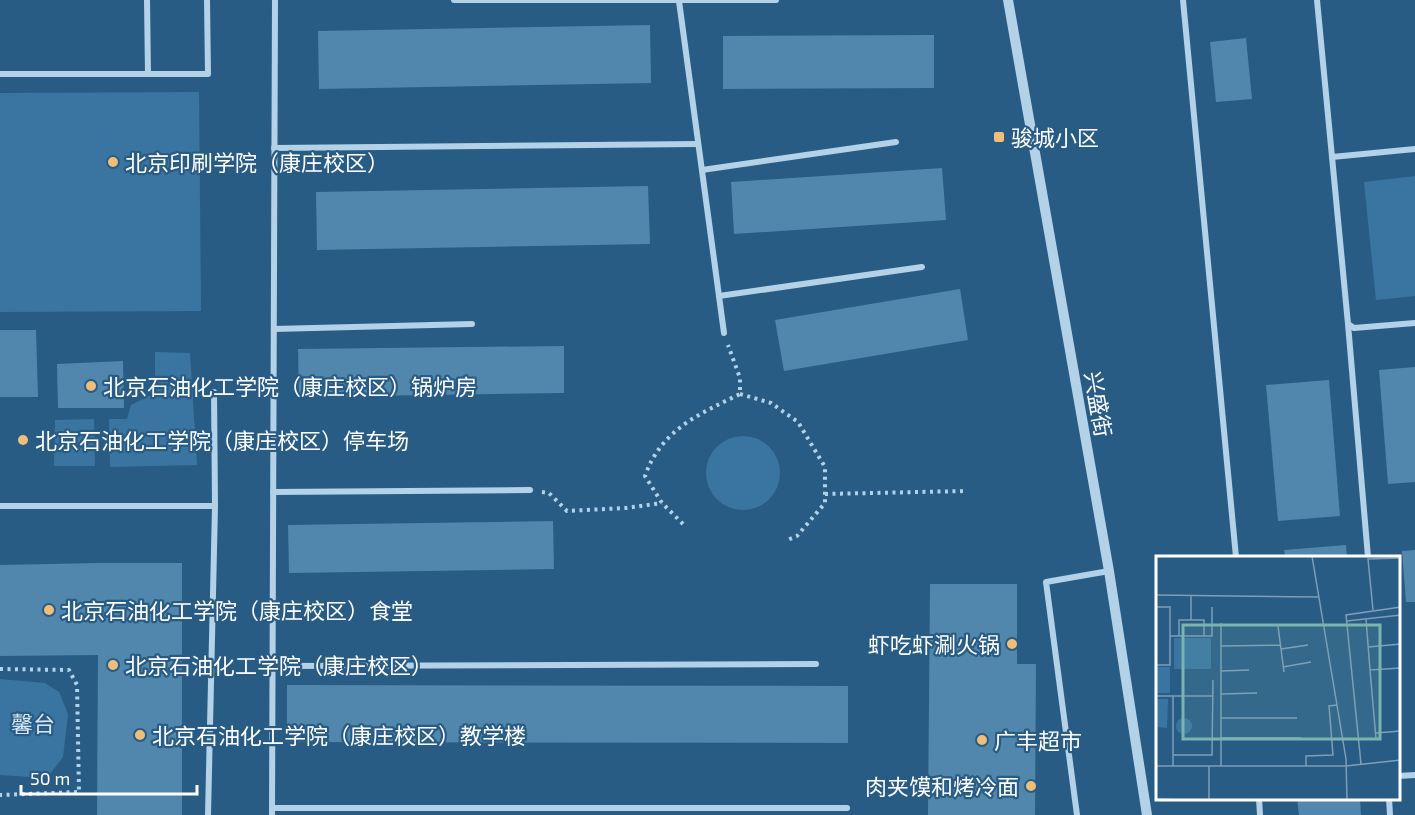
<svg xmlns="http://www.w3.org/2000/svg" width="1415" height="815" font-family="'Exo 2','Noto Sans SC',sans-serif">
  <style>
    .green { fill: #3a75a1 }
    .building { fill: #5186ad }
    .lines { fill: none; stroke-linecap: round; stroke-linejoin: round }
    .path { stroke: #b3d1e7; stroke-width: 4; stroke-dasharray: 3 4.5; stroke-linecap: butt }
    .minor { stroke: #b3d1e7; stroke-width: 6 }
    .tertiary { stroke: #b3d1e7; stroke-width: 10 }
    .poi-dot { fill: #efbf7a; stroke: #285c85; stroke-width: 2 }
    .labels { text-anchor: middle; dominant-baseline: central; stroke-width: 4.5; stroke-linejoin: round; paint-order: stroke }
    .poi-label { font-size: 22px; fill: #fff; stroke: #285c85; text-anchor: start }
    .street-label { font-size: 22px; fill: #fff; stroke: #285c85 }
    .park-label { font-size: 22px; fill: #d7e9f6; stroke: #285c85 }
    .inset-road { fill: none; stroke: #7e9db6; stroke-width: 1.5 }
    .view { fill: #7bb4af; fill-opacity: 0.15; stroke: #7bb4af; stroke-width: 3 }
    .inset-edge { fill: none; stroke: #fff; stroke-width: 3 }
  </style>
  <rect width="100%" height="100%" fill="#285c85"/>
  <!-- green -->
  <g class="green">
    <path d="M199 92 201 311 0 312V93Z"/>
    <path d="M1415 176V296L1376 300 1364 182Z"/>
    <path d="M155 352 190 353 197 465 110 467 109 419H127L131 405 155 393Z"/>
    <path d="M94 419 95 466H54L55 420Z"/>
    <circle cx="743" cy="473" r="37"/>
    <path d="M0 679 45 683 59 692 68 714 63 757 47 778 0 775Z"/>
  </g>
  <!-- building -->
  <g class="building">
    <path d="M650 25 651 83 319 89 318 31Z"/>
    <path d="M934 35V88L723 89V36Z"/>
    <path d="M1246 38 1252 99 1216 102 1210 42Z"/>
    <path d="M942 168 946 220 734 234 731 182Z"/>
    <path d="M648 186 650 244 317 250 316 192Z"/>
    <path d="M960 289 968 340 784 371 775 320Z"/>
    <path d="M0 330H36L38 397H0Z"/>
    <path d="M564 346V393L299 397 298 349Z"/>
    <path d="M123 361 124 408H58L57 364Z"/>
    <path d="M1415 367V482L1388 484 1379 370Z"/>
    <path d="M1329 380 1340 516 1278 521 1266 385Z"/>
    <path d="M553 521 554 569 289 573 288 525Z"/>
    <path d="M1346 545 1347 557H1285L1284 550Z"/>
    <path d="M1415 550V602H1406L1402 551Z"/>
    <path d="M98 563H182V815H97L98 655 0 656V565Z"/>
    <path d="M930 584H1017V664H1036L1035 815H928Z"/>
    <path d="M287 685 848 686V743L287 742Z"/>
    <path d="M1297 798H1360L1361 815H1299Z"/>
  </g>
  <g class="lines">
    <!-- path -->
    <g class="path">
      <path d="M740 394 771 403 798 422 825 467V503L797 536 785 541"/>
      <path d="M542 492 549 493 567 511 626 508 662 503"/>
      <path d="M825 494 966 491"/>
      <path d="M683 524 662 503 645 476C661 430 699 414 740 394V378L728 345"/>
      <path d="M0 669 69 670 77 685 79 792 0 795"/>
    </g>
    <!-- minor -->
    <g class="minor">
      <path d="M147 0 148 74"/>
      <path d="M454 0H776"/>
      <path d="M1183 0 1236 557"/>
      <path d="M1317 0 1348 324 1354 328 1415 323"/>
      <path d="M679 1 724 333"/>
      <path d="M0 74H208L207 0"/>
      <path d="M274 148 698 144"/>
      <path d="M1332 157 1415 149"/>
      <path d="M702 170 896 142"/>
      <path d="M719 296 922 267"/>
      <path d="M1348 324 1368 557"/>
      <path d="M274 329 472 324"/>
      <path d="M273 492 530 490"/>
      <path d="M0 506H215"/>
      <path d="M273 666 816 664"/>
      <path d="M1398 776 1415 775"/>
      <path d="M1259 798 1260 815"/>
      <path d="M1389 798 1390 815"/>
      <path d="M272 808H847"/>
      <path d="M208 815 215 506 214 392"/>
      <path d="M272 815 275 0"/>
      <path d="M1077 815 1046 582 1109 571"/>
    </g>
    <!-- tertiary -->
    <path class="tertiary" d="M1008 0 1109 571 1147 815"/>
  </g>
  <!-- markers -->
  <g class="poi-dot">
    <rect x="993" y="131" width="12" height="12" rx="3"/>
    <circle cx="113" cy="162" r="6"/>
    <circle cx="91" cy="386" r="6"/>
    <circle cx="23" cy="440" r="6"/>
    <circle cx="49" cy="610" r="6"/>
    <circle cx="1012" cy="644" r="6"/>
    <circle cx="113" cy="665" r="6"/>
    <circle cx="140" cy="735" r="6"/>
    <circle cx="982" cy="740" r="6"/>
    <circle cx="1031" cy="786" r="6"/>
  </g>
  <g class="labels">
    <!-- poi labels -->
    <g class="poi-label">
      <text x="1011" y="137">骏城小区</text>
      <text x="125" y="162">北京印刷学院（康庄校区）</text>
      <text x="103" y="386">北京石油化工学院（康庄校区）锅炉房</text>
      <text x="35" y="440">北京石油化工学院（康庄校区）停车场</text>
      <text x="61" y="610">北京石油化工学院（康庄校区）食堂</text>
      <text x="1000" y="644" text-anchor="end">虾吃虾涮火锅</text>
      <text x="125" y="665">北京石油化工学院（康庄校区）</text>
      <text x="152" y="735">北京石油化工学院（康庄校区）教学楼</text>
      <text x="994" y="740">广丰超市</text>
      <text x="1019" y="786" text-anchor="end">肉夹馍和烤冷面</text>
    </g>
    <!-- street labels -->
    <g class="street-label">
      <text transform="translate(1099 404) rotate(80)">兴盛街</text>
    </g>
    <!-- park labels -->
    <g class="park-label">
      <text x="33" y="723">馨台</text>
    </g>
  </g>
  <!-- overview -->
  <g transform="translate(1156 556)">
    <rect width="244" height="244" fill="#285c85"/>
    <path d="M18 82H55V113H18ZM0 111H14V137H0ZM0 143H12L11 172 0 171ZM20 170a8 8 0 1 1 16 0a8 8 0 1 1-16 0Z" fill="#3a75a1"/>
    <path class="inset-road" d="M156 0 190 203 191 244M0 39 162 41M35 39V64M0 51H14V109H0M217 54 212 3 245 2M210 63 214 114 245 112M191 65 245 59M65 69H151M122 70 128 116M14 80H56V51M23 80V64H48V80M65 90 124 89M212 91 245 88M125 93 152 89M127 111 155 106M214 114 220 183M65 115 93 114M65 138 101 137M0 140H57M17 140V210M65 162H141M220 177 245 175M65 182H145M17 199H56L57 124M205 208 190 59 245 51M0 210H190L245 204M65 210V67M150 210V200L177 199 173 150 181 149M2 243 25 244M53 244V210"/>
    <path class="view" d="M27 69H224V183H27Z"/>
    <rect width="244" height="244" class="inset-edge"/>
  </g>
  <!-- scale -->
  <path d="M21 785v9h176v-9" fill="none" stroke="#ffffff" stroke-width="3"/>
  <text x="30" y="785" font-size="18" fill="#ffffff" stroke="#285c85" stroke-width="4.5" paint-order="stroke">50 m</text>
</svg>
